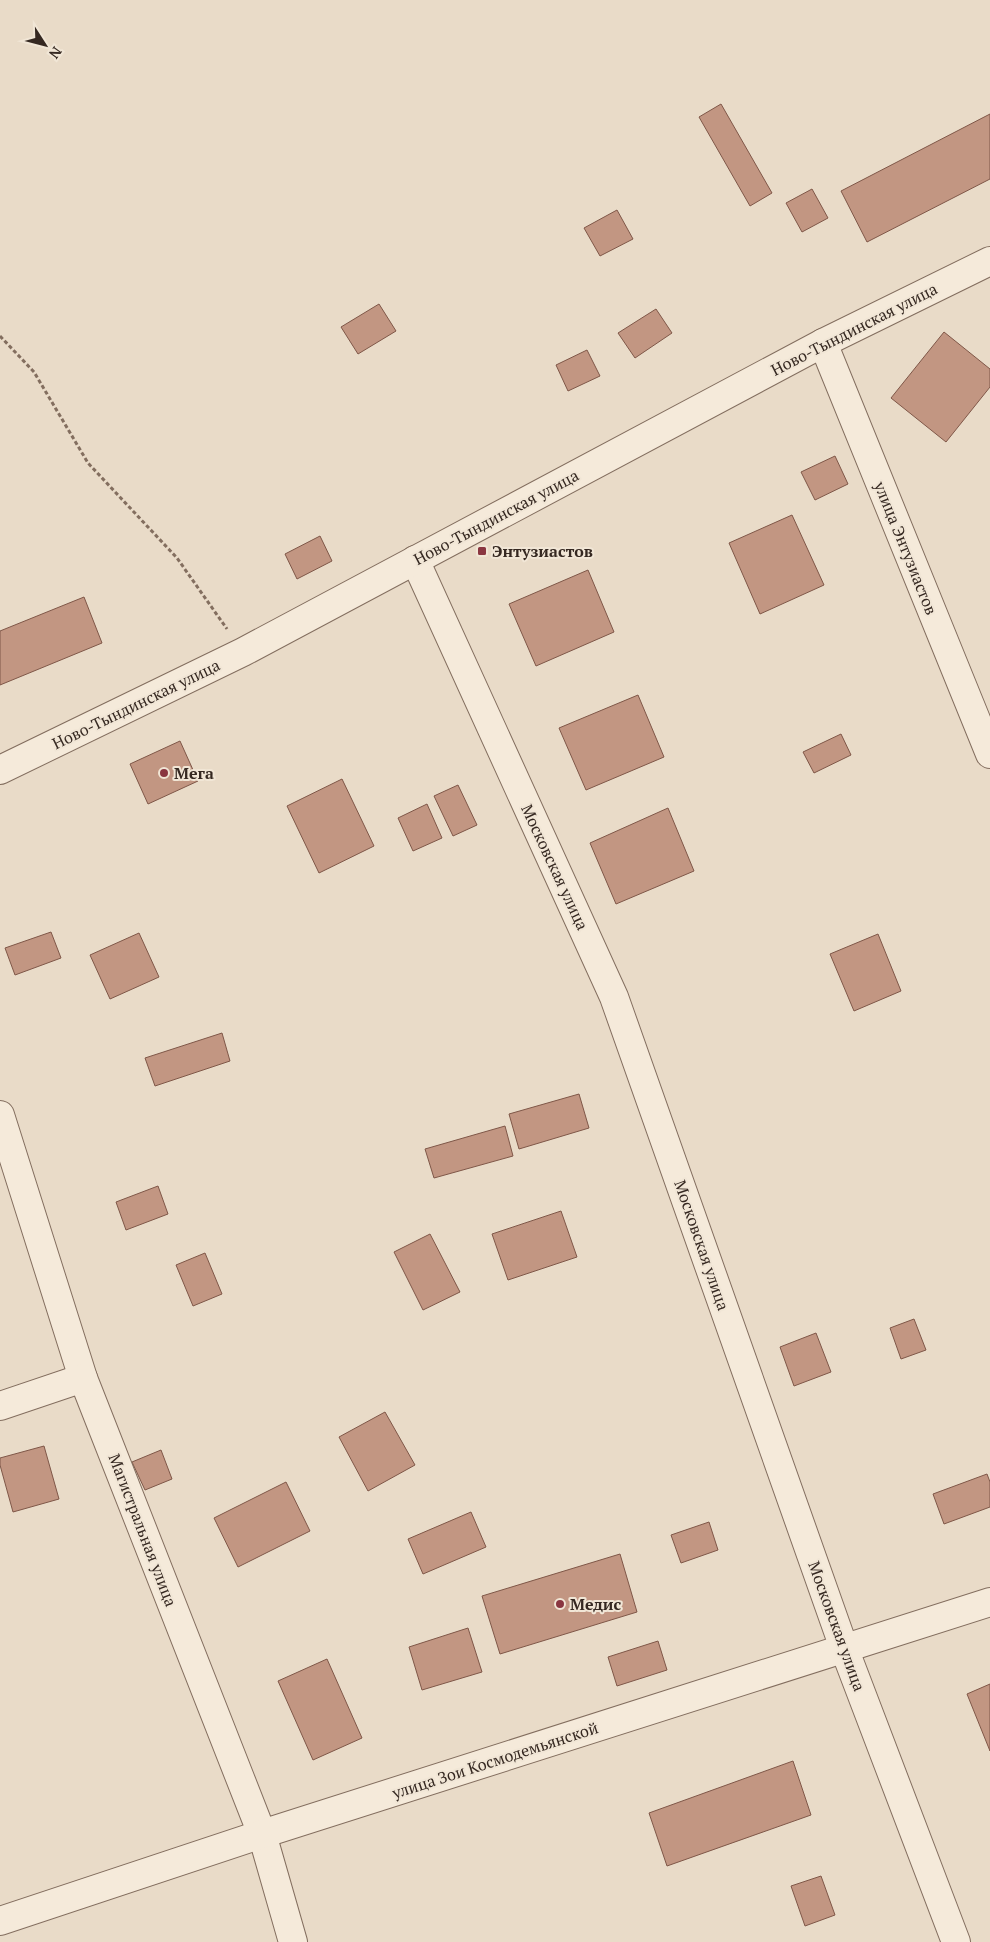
<svg xmlns="http://www.w3.org/2000/svg" width="990" height="1942" font-family="'PT Serif',serif">
  <style>
    .building { fill: #c29682; stroke: #7f5748 }
    .lines { fill: none; stroke-linecap: round; stroke-linejoin: round }
    .minor-casing { stroke: #836e5f; stroke-width: 30 }
    .path { stroke: #836e5f; stroke-width: 3; stroke-dasharray: 4 2.5; stroke-linecap: butt }
    .minor { stroke: #f5eada; stroke-width: 28 }
    .poi-dot { fill: #8a3640; stroke: #f1e6d6; stroke-width: 2 }
    .labels { text-anchor: middle; dominant-baseline: central; stroke-width: 4; stroke-linejoin: round; paint-order: stroke }
    .street-label { font-size: 16px; fill: #352821; stroke: #f1e6d6 }
    .poi-label { font-size: 16px; font-weight: bold; fill: #352821; stroke: #f1e6d6; text-anchor: start }
  </style>
  <rect width="100%" height="100%" fill="#e9dbc8"/>
  <!-- building -->
  <g class="building">
    <path d="M721 104 772 193 750 206 699 117Z"/>
    <path d="M990 114V179L867 242 841 191Z"/>
    <path d="M812 189 828 218 802 232 786 203Z"/>
    <path d="M617 210 633 239 600 256 584 228Z"/>
    <path d="M379 304 396 331 358 354 341 327Z"/>
    <path d="M656 309 672 333 635 358 618 333Z"/>
    <path d="M944 332 990 369V387L946 442 891 398Z"/>
    <path d="M587 350 600 376 568 391 556 365Z"/>
    <path d="M835 456 848 484 815 500 801 472Z"/>
    <path d="M792 515 824 585 760 614 729 543Z"/>
    <path d="M320 536 332 561 297 579 285 554Z"/>
    <path d="M588 570 614 632 536 666 509 604Z"/>
    <path d="M84 597 102 643 0 685V631Z"/>
    <path d="M638 695 664 757 586 790 559 728Z"/>
    <path d="M841 734 851 755 814 773 803 752Z"/>
    <path d="M180 741 198 781 148 804 130 764Z"/>
    <path d="M342 779 374 846 319 873 287 806Z"/>
    <path d="M458 785 477 825 453 836 434 796Z"/>
    <path d="M427 804 442 838 413 851 398 818Z"/>
    <path d="M668 808 694 871 616 904 590 843Z"/>
    <path d="M51 932 61 958 15 975 5 948Z"/>
    <path d="M139 933 159 977 110 999 90 955Z"/>
    <path d="M878 934 901 991 854 1011 830 954Z"/>
    <path d="M222 1033 230 1061 155 1086 145 1058Z"/>
    <path d="M579 1094 589 1128 519 1149 509 1114Z"/>
    <path d="M505 1126 513 1156 434 1178 425 1149Z"/>
    <path d="M158 1186 168 1214 126 1230 116 1202Z"/>
    <path d="M561 1211 577 1257 508 1280 492 1234Z"/>
    <path d="M430 1234 460 1292 423 1310 394 1252Z"/>
    <path d="M205 1253 222 1294 193 1306 176 1265Z"/>
    <path d="M914 1319 926 1350 901 1359 890 1328Z"/>
    <path d="M816 1333 831 1372 794 1386 780 1347Z"/>
    <path d="M385 1412 415 1465 368 1491 339 1437Z"/>
    <path d="M44 1446 59 1499 13 1512 0 1465V1458Z"/>
    <path d="M161 1450 172 1479 145 1490 132 1462Z"/>
    <path d="M987 1474 990 1482V1507L944 1524 933 1494Z"/>
    <path d="M286 1482 310 1531 238 1567 214 1518Z"/>
    <path d="M471 1512 486 1547 423 1574 408 1539Z"/>
    <path d="M709 1522 718 1550 681 1563 671 1535Z"/>
    <path d="M620 1554 637 1612 500 1654 482 1596Z"/>
    <path d="M468 1628 482 1672 422 1690 409 1647Z"/>
    <path d="M658 1641 667 1670 617 1686 608 1657Z"/>
    <path d="M327 1659 362 1738 313 1760 278 1681Z"/>
    <path d="M990 1684V1751L967 1694Z"/>
    <path d="M793 1761 811 1815 667 1866 649 1813Z"/>
    <path d="M821 1876 835 1915 805 1926 791 1886Z"/>
  </g>
  <g class="lines">
    <defs>
      <g id="minor">
        <path d="M823 343 990 754"/>
        <path d="M415 560 614 997 844 1648 956 1942"/>
        <path d="M0 770 243 652 823 343 990 261"/>
        <path d="M0 1115 83 1378 262 1834 293 1942"/>
        <path d="M0 1406 83 1378"/>
        <path d="M0 1921 262 1834 990 1602"/>
      </g>
    </defs>
    <!-- minor casing -->
    <use href="#minor" class="minor-casing"/>
    <!-- path -->
    <path class="path" d="M0 336 34 372 88 463 177 558 227 629"/>
    <!-- minor -->
    <use href="#minor" class="minor"/>
  </g>
  <!-- markers -->
  <g class="poi-dot">
    <rect x="477" y="546" width="10" height="10" rx="2.5"/>
    <circle cx="164" cy="773" r="5"/>
    <circle cx="560" cy="1604" r="5"/>
  </g>
  <g class="labels">
    <!-- street labels -->
    <g class="street-label">
      <text transform="translate(854 329) rotate(-27)">Ново-Тындинская улица</text>
      <text transform="translate(496 517) rotate(-28)">Ново-Тындинская улица</text>
      <text transform="translate(906 548) rotate(68)">улица Энтузиастов</text>
      <text transform="translate(136 704) rotate(-26)">Ново-Тындинская улица</text>
      <text transform="translate(555 867) rotate(65)">Московская улица</text>
      <text transform="translate(702 1245) rotate(71)">Московская улица</text>
      <text transform="translate(143 1530) rotate(69)">Магистральная улица</text>
      <text transform="translate(837 1626) rotate(70)">Московская улица</text>
      <text transform="translate(495 1760) rotate(-18)">улица Зои Космодемьянской</text>
    </g>
    <!-- poi labels -->
    <g class="poi-label">
      <text x="492" y="551">Энтузиастов</text>
      <text x="174" y="773">Мега</text>
      <text x="570" y="1604">Медис</text>
    </g>
  </g>
  <!-- north arrow -->
  <g transform="translate(45 45) rotate(126)" stroke="#f1e6d6" stroke-width="4" paint-order="stroke">
  <path d="M0-4L9 19L0 12L-9 19Z" fill="#352821"/>
  <text y="-8" font-size="14" font-weight="bold" text-anchor="middle" fill="#352821">N</text>
  </g>
</svg>
